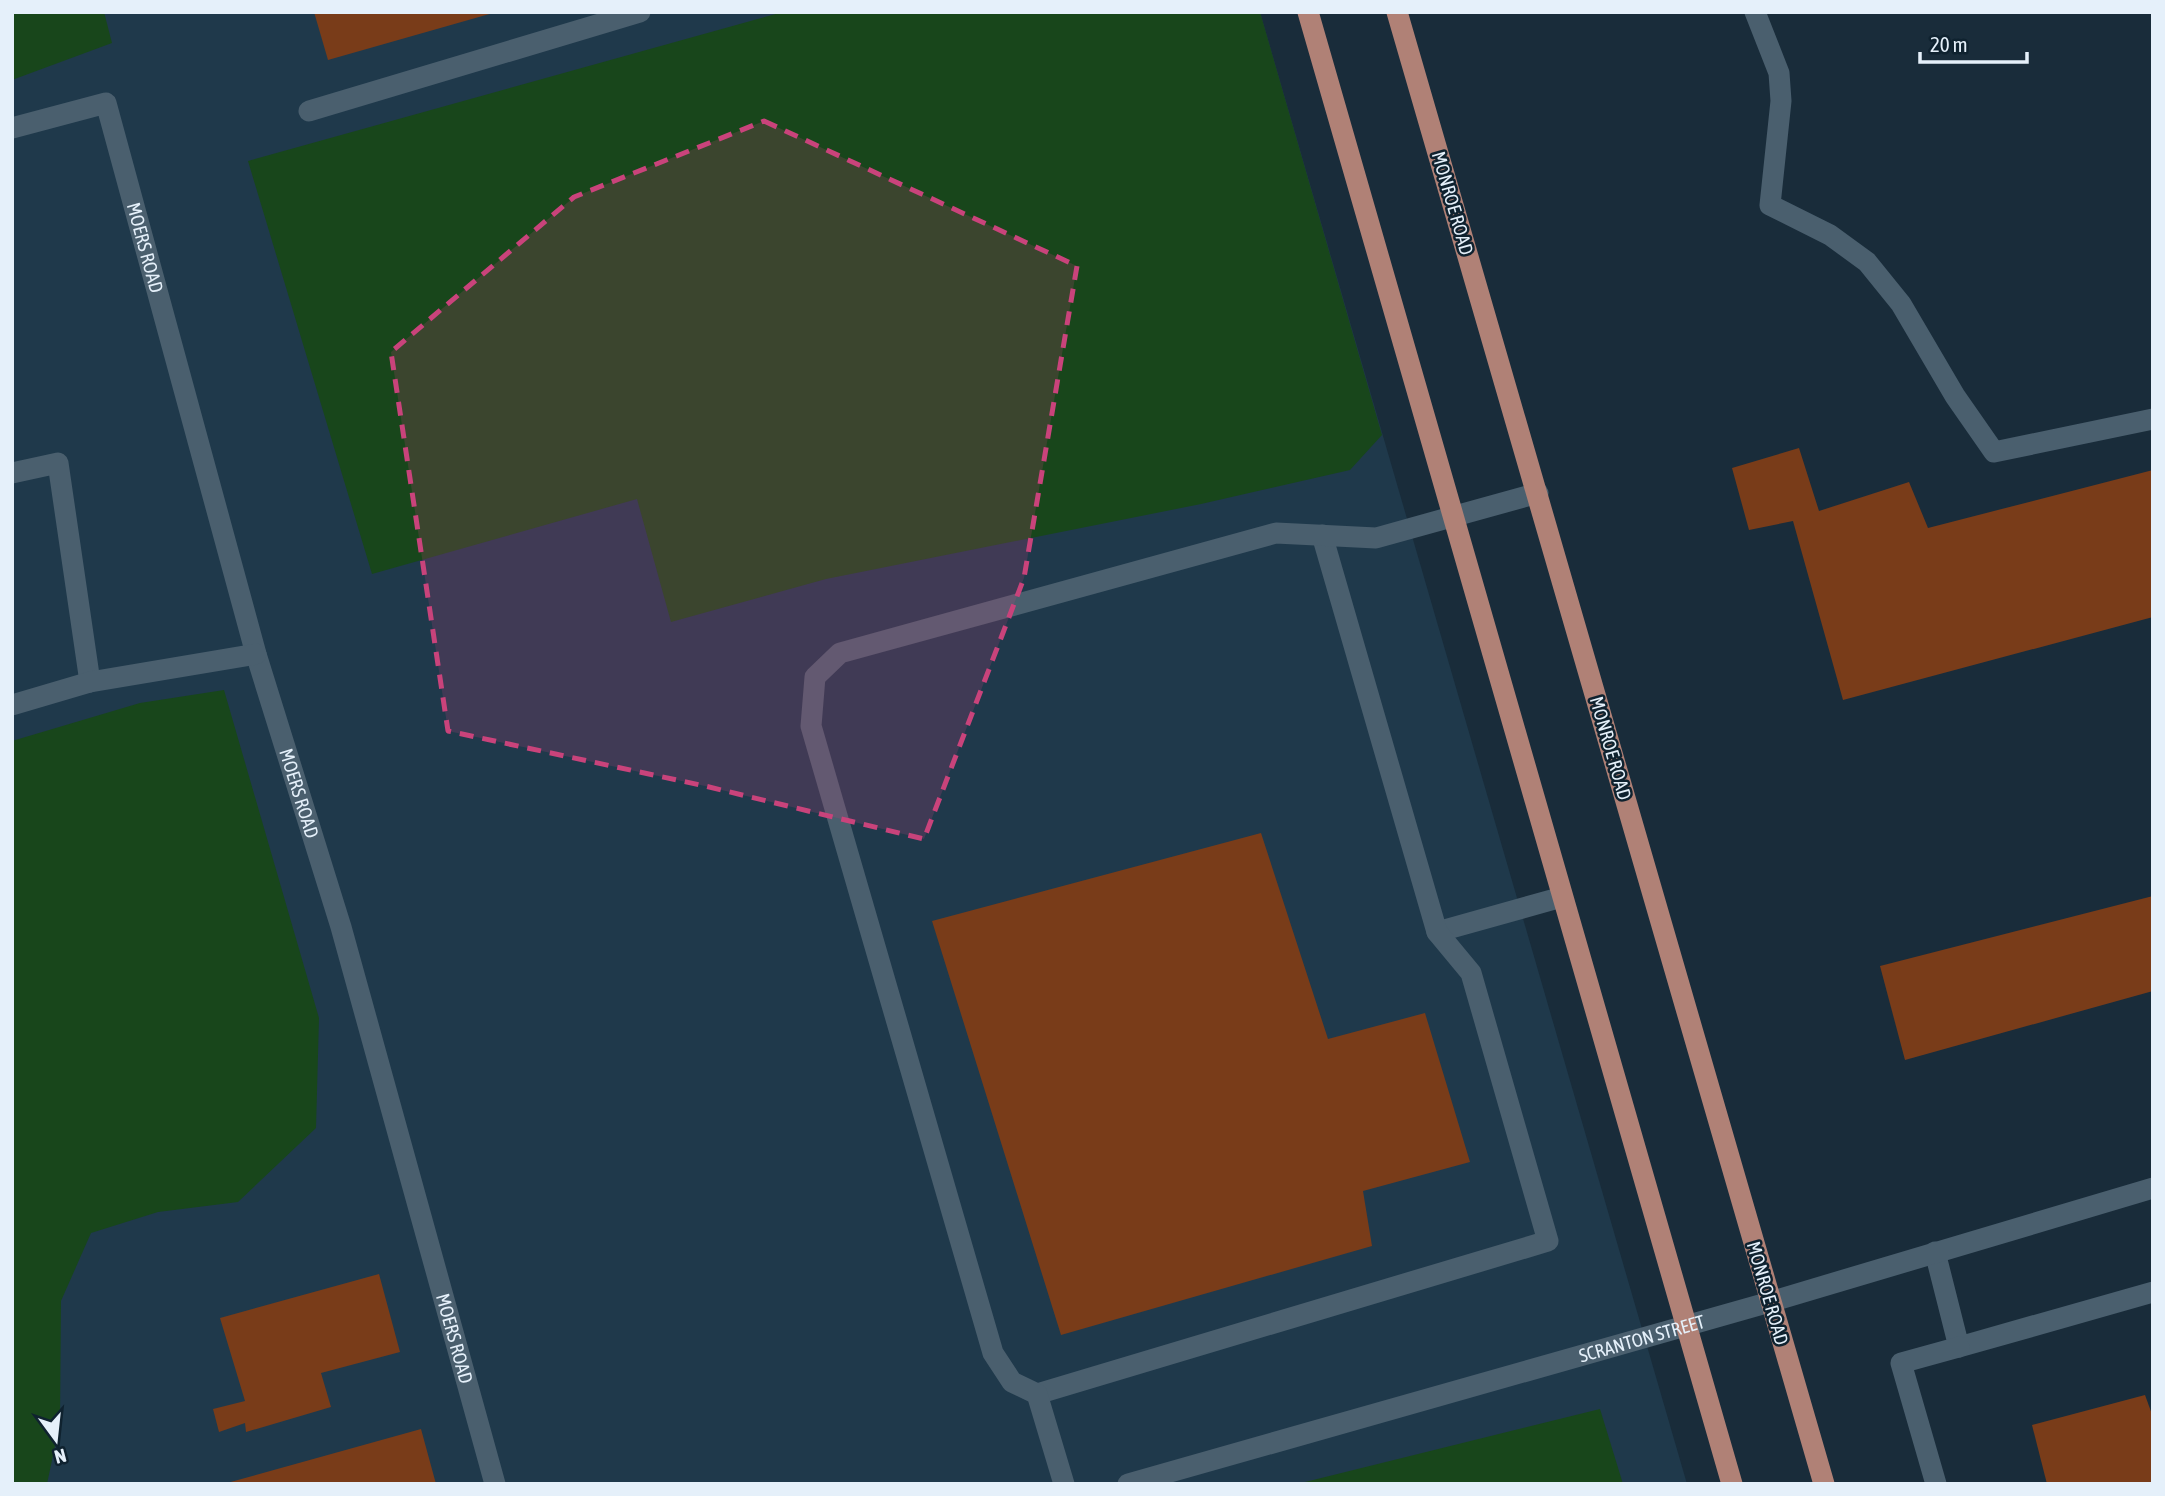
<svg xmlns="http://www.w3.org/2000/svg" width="2165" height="1496" font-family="'Asap Condensed',sans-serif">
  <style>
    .built { fill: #1f394b }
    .green { fill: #18461b }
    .building { fill: #793c19 }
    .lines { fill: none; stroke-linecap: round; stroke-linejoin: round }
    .minor { stroke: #4a5f6e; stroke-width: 21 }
    .major { stroke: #b08176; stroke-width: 21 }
    .marked { fill: #c9437b; fill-opacity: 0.2; stroke: #c9437b; stroke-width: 5; stroke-dasharray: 14 9; stroke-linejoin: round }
    .labels { text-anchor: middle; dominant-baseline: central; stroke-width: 5; stroke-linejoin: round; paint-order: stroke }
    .street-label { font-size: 19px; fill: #e5f0fa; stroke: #0f222f }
  </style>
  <rect width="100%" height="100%" fill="#192c3a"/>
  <!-- built -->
  <path class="built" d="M12 12H1260L1687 1484H12Z"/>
  <!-- green -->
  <g class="green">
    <path d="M12 12H104L112 43 12 80Z"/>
    <path d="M783 12H1260L1382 435 1350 470 1201 504 826 579 671 622 637 499 372 574 248 161Z"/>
    <path d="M224 690 319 1018 316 1128 238 1202 158 1212 91 1233 61 1301 60 1422 47 1484H12V741L140 703Z"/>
    <path d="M1600 1409 1623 1484H1297Z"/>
  </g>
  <!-- building -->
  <g class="building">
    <path d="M314 12H493V13L328 60Z"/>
    <path d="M1799 448 1819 511 1909 482 1928 528 2153 470V617L1843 700 1793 521 1749 530 1732 468Z"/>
    <path d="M1261 833 1328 1039 1425 1013 1470 1162 1363 1191 1372 1246 1061 1335 932 921Z"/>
    <path d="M2153 896V991L1905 1060 1880 966Z"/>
    <path d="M379 1274 400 1352 321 1373 331 1407 246 1432 245 1423 219 1432 213 1409 245 1401 220 1318Z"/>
    <path d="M2145 1395 2153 1417V1484H2047L2032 1425Z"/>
    <path d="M421 1429 436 1484H227V1483Z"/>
  </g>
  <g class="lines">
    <!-- minor -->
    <g class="minor">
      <path d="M1755 12 1779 73 1781 101 1770 205 1830 235 1867 262 1901 304 1955 396 1994 452 2153 419"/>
      <path d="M309 111 640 12"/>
      <path id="s1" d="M12 128 106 103 256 654 341 927 495 1484"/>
      <path d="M12 473 58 463 90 682"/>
      <path d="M12 705 90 682 256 654"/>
      <path d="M1437 932 1562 897"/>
      <path d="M1935 1252 1959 1347 2153 1292"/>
      <path d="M1037 1394 1548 1241 1471 973 1437 932 1322 535"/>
      <path d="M1064 1484 1037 1394 1012 1382 993 1353 811 726 815 677 840 653 1276 533 1376 538 1538 493"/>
      <path id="s2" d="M1128 1484 1770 1302 2153 1188"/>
      <path d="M1936 1484 1901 1363 1959 1347"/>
    </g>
    <!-- major -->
    <g class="major">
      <path d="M1308 12 1732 1484"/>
      <path d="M1397 12 1824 1484"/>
    </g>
  </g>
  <!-- marked area -->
  <path class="marked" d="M764 121 1077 266 1024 578 924 839 705 786 448 731 391 352 574 197Z"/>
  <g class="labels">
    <!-- street labels -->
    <g class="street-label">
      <text transform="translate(1453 203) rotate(74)">MONROE ROAD</text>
      <text stroke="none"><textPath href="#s1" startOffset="247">MOERS ROAD</textPath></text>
      <text transform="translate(1611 748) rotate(74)">MONROE ROAD</text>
      <text stroke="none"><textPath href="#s1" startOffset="814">MOERS ROAD</textPath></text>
      <text transform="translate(1768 1293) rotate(74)">MONROE ROAD</text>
      <text stroke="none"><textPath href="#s2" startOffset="534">SCRANTON STREET</textPath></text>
      <text stroke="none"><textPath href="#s1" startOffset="1381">MOERS ROAD</textPath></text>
    </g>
  </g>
  <!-- border -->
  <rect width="2165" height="1496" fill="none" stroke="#e5f0fa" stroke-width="28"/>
  <!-- north arrow -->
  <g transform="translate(56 1440) rotate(165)" stroke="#0f222f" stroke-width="5" paint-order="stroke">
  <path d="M0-5L12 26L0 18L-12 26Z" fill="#e5f0fa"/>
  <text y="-10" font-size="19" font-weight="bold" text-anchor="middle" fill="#e5f0fa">N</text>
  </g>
  <!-- scale -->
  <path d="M1920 52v10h107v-10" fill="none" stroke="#e5f0fa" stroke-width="3.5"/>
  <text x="1930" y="52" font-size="21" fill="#e5f0fa" stroke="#0f222f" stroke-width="5" paint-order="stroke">20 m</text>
</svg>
